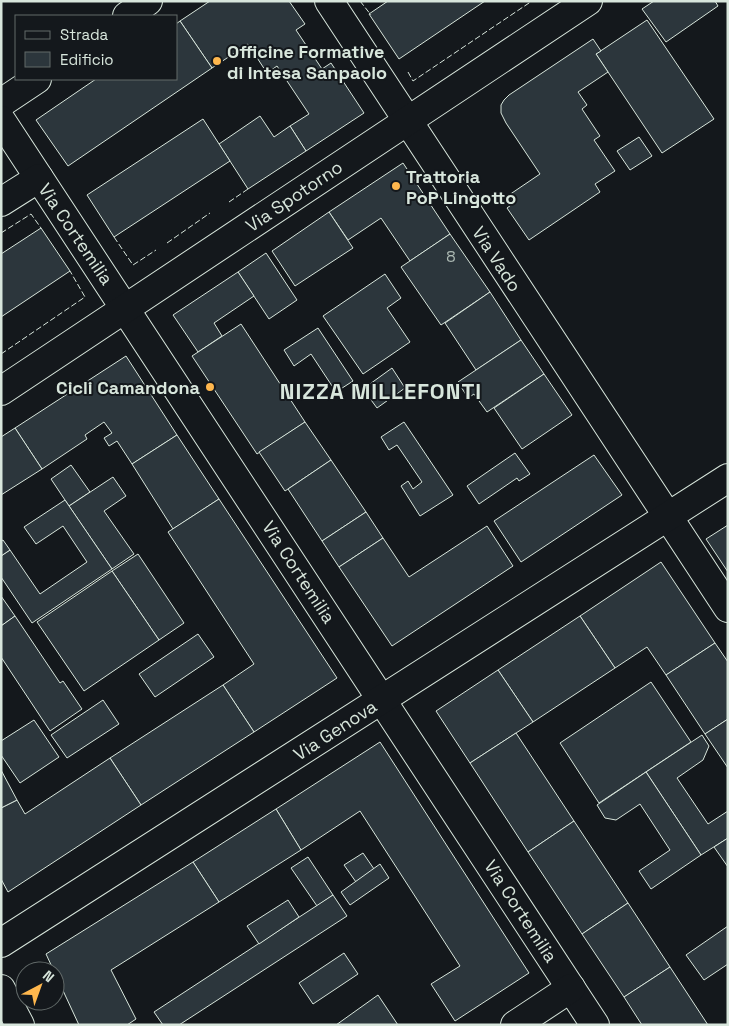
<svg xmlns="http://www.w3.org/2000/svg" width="729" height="1026" font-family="'Space Grotesk',sans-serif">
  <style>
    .building { fill: #2c363c; stroke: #d8e6dc }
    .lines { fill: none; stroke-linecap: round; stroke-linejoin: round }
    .minor-casing { stroke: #d8e6dc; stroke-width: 30 }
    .minor { stroke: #14181c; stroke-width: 28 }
    .fence { stroke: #d8e6dc; stroke-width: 1; stroke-dasharray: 6 2.5; stroke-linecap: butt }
    .poi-dot { fill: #ffb74d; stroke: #14181c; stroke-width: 2 }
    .labels { text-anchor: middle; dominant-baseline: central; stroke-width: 4; stroke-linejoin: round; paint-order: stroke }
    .number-label { font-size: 15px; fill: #adbab4 }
    .poi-label { font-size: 18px; font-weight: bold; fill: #d8e6dc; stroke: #14181c; text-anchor: start }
    .street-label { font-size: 18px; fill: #d8e6dc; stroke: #14181c }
    .district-label { font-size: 22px; font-weight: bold; letter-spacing: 1px; fill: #d8e6dc; stroke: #14181c }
  </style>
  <rect width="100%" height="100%" fill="#14181c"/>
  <!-- building -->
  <g class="building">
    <path d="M210 1H289L305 24 296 30 322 69 331 63 364 113 306 151 290 126 309 114 277 66 267 73 248 44 212 68 180 21Z"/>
    <path d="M388 1H485L399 59 369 14Z"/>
    <path d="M654 1H715L718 6 666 42 642 9Z"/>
    <path d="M647 20 714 119 662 153 596 54Z"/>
    <path d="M180 21 212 68 68 166 36 120 96 79H176V24Z"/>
    <path d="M593 39 601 51 596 54 608 72 578 92 587 105 582 109 600 136 594 140 615 171 595 184 600 192 529 240 507 208 514 203 509 195 540 174 506 123 501 113V105L504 100 509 95Z"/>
    <path d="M260 116 274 137 290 126 306 151 248 189 219 144Z"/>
    <path d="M203 119 230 161 114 237 87 195Z"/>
    <path d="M639 137 652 156 630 170 617 151Z"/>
    <path d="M403 163 450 234 410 261 381 218 348 240 329 212Z"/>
    <path d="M329 212 353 248 295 286 272 251Z"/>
    <path d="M41 228 70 271 1 317V254Z"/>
    <path d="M450 234 490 292 441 325 401 267Z"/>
    <path d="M266 253 297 300 269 319 238 272Z"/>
    <path d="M238 272 254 296 214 323 222 336 198 352 173 315Z"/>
    <path d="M385 274 401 298 387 308 410 342 363 374 323 316Z"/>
    <path d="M490 292 521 340 476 370 445 323Z"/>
    <path d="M241 324 305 422 257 454 192 356Z"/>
    <path d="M318 328 353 381 336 392 311 354 294 366 284 350Z"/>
    <path d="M521 340 544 374 487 412 474 394 468 398 458 382Z"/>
    <path d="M126 356 177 435 132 464 117 441 109 446 104 438 112 433 104 422 85 435 87 439 42 469 15 428Z"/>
    <path d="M392 368 405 388 377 408 363 389Z"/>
    <path d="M544 374 572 415 522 449 494 408Z"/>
    <path d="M305 422 331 460 285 491 259 452Z"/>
    <path d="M404 422 453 495 420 516 401 486 408 481 413 489 422 482 397 445 389 450 381 437Z"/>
    <path d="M15 428 42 469 1 495V437Z"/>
    <path d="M177 435 219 499 173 529 132 464Z"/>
    <path d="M515 453 530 474 519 481 517 478 479 504 467 486Z"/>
    <path d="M594 455 622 495 521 562 494 521Z"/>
    <path d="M331 460 366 512 322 541 288 489Z"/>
    <path d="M71 465 90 492 69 506 51 479Z"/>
    <path d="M113 477 126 496 104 511 134 554 112 569 69 506Z"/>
    <path d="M219 499 337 678 254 732 223 685 254 664 168 532Z"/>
    <path d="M65 500 112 569 32 623 1 577V556L10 550 40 594 87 562 63 526 36 544 24 527Z"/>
    <path d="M366 512 383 538 339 567 322 541Z"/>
    <path d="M728 525V572L706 539Z"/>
    <path d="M487 526 513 566 392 646 339 567 383 538 409 577Z"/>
    <path d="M3 540 10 550 1 556V541Z"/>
    <path d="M138 554 184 623 159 640 112 571Z"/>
    <path d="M661 562 715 643 666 675 647 647 615 668 580 616Z"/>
    <path d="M112 571 159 640 84 691 37 622Z"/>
    <path d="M1 596 15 616 1 626Z"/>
    <path d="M15 616 60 683 63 681 82 709 50 731 1 657V626Z"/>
    <path d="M580 616 615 668 533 722 498 670Z"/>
    <path d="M198 634 214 657 155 697 139 674Z"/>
    <path d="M715 643 728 662V719L705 734 666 675Z"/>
    <path d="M498 670 533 722 470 763 436 711Z"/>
    <path d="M651 682 691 742 599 803 560 743Z"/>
    <path d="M223 685 254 732 141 805 110 758Z"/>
    <path d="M103 700 119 724 67 758 51 735Z"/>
    <path d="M728 719V768L705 734Z"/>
    <path d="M34 720 59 757 20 783 1 755V741Z"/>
    <path d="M516 733 574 821 528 852 470 763Z"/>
    <path d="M702 735 709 746 703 760 677 778 708 824 728 811V838L701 855 646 772Z"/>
    <path d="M380 742 529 973 455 1021 431 984 460 966 360 811 301 850 276 809Z"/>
    <path d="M110 758 141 805 8 892 1 879V808L17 800 25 814Z"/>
    <path d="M1 770 17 800 1 808Z"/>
    <path d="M646 772 701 855 651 889 639 871 670 850 640 804 616 820 605 818 597 805Z"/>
    <path d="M276 809 301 850 219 902 193 862Z"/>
    <path d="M574 821 628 903 582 934 528 852Z"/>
    <path d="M728 838V867L714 847Z"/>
    <path d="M363 853 374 869 356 882 344 865Z"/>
    <path d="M308 857 333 895 317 906 291 868Z"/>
    <path d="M193 862 219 902 111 970 136 1019 127 1025H79L46 954Z"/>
    <path d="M380 864 389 878 350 905 341 892Z"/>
    <path d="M333 895 347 916 179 1025H163L154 1012Z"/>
    <path d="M288 900 299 917 259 944 247 926Z"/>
    <path d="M628 903 670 967 624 997 582 934Z"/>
    <path d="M728 926V964L704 980 686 955Z"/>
    <path d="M344 953 358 974 313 1004 299 983Z"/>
    <path d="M670 967 708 1025H642L624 997Z"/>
    <path d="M378 995 398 1025H336Z"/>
  </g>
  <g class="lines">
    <defs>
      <g id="minor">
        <path d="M329 1 728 608"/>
        <path d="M127 16 148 1"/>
        <path d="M1 103 37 79"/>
        <path d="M1 120 595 1025"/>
        <path d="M1 202 39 178"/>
        <path d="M1 391 588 1"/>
        <path d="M1 943 728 478"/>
        <path d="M1 989 20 1025"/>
        <path d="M515 1025 571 988"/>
      </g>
    </defs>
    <!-- minor casing -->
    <use href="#minor" class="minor-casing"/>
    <!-- minor -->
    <use href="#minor" class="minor"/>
    <!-- fence -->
    <g class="fence">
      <path d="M360 1 371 15"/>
      <path d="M408 72 413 81 532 1"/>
      <path d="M229 202 248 189"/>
      <path d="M1 233 31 214 41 228"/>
      <path d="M114 237 133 265 156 250"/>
      <path d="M167 243 210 213"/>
      <path d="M1 354 85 297 70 271"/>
    </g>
  </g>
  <!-- markers -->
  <g class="poi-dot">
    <circle cx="217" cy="61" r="5"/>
    <circle cx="396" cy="186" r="5"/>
    <circle cx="210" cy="387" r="5"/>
  </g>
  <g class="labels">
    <!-- number labels -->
    <g class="number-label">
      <text x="451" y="256">8</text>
    </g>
    <!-- poi labels -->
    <g class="poi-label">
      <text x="227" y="51">Officine Formative<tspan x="227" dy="21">di Intesa Sanpaolo</tspan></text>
      <text x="406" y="176">Trattoria<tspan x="406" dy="21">PoP Lingotto</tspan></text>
      <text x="200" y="387" text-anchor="end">Cicli Camandona</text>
    </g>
    <!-- street labels -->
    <g class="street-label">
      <text transform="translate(294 196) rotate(-34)">Via Spotorno</text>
      <text transform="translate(76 234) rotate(56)">Via Cortemilia</text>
      <text transform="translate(497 259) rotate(57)">Via Vado</text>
      <text transform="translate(299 572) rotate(57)">Via Cortemilia</text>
      <text transform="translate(335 730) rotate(-33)">Via Genova</text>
      <text transform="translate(521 911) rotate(57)">Via Cortemilia</text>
    </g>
    <!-- district labels -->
    <g class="district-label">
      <text x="381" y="391">NIZZA MILLEFONTI</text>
    </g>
  </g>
  <!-- border -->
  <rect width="729" height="1026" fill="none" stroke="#d8e6dc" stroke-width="5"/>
  <!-- legend -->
  <rect x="15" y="15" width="162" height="65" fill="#14181c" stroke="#626a69"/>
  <rect x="25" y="31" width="25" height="8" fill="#14181c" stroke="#626a69"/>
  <text x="60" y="40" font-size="15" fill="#d8e6dc">Strada</text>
  <rect x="25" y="52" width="25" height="15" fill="#2c363c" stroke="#626a69"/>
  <text x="60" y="65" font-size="15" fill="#d8e6dc">Edificio</text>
  <!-- north arrow -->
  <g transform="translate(40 986) rotate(41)"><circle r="24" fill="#14181c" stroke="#626a69"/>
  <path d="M0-4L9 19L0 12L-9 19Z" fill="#ffb74d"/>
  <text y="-8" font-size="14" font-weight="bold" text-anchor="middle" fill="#d8e6dc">N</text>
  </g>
</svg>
